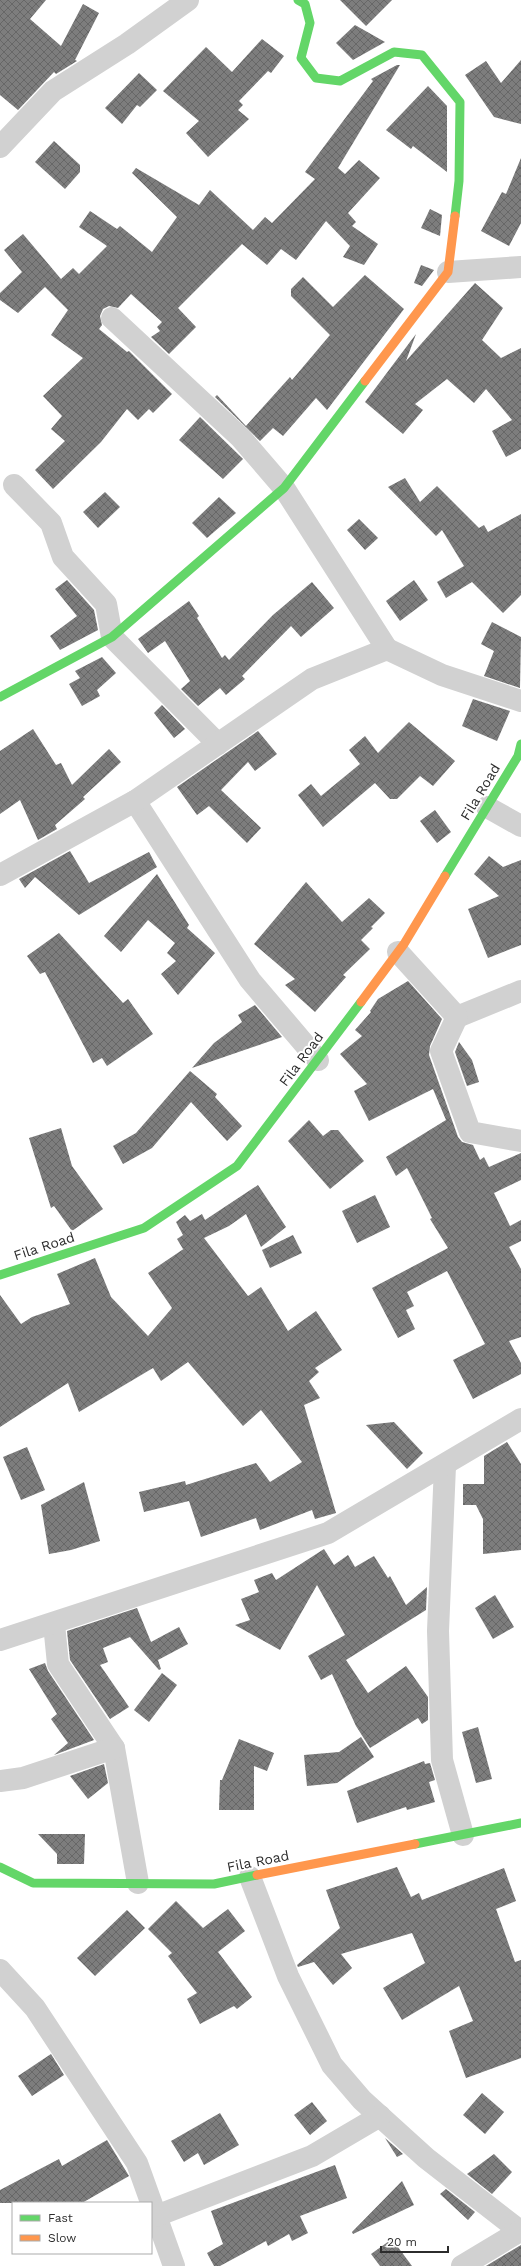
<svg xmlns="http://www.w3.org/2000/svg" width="521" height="2266" font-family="'Work Sans',sans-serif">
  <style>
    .building { fill: url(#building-cross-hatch) }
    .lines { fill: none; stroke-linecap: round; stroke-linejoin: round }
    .street { stroke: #d1d1d1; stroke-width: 22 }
    .fast { stroke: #63d668; stroke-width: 9 }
    .slow { stroke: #ff974d; stroke-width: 9 }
    .labels { text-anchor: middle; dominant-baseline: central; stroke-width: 4; stroke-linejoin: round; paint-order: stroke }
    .street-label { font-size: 14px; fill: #2c2c2c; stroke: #fff }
  </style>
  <defs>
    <pattern id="building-cross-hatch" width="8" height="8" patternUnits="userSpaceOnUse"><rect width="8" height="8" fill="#7d7d7d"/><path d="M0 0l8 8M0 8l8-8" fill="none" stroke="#676767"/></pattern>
  </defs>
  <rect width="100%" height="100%" fill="#fff"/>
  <!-- building -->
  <g class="building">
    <path d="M0 0H46L30 19 61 46 83 4 99 13 75 60 77 61 56 74 54 72 18 110 0 95Z"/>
    <path d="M340 0H392L366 26Z"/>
    <path d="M355 25 385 42 353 60 336 43Z"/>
    <path d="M262 39 284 56 271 73 268 71 239 101 243 105 238 110 249 119 208 157 186 133 199 121 163 91 206 47 232 72Z"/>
    <path d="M521 60V124L494 117 465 75 486 61 501 83Z"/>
    <path d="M397 65H400L338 168 345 174 359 160 380 178 348 213 356 222 352 226 378 244 364 265 343 257 350 246 326 221 296 260 281 249 267 265 242 244 178 308 196 327 169 354 151 337 160 331 157 327 162 322 131 294 118 308 109 306 103 309 100 316 102 325 99 329 127 352 129 351 172 394 153 413 149 409 138 420 127 409 101 442 53 489 35 470 65 441 51 429 62 416 43 396 83 358 51 335 68 310 45 287 18 313 0 300V293L22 272 4 250 23 234 61 279 73 268 79 274 107 246 79 227 90 211 117 229 120 226 152 252 177 217 132 173 136 168 199 205 210 190 253 230 265 217 272 223 315 179 305 172 373 81 371 79Z"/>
    <path d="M139 73 157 90 140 107 137 105 122 124 105 108Z"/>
    <path d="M428 86 447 106V172L413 146 411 149 386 130Z"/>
    <path d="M54 141 80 165V172L65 189 35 162Z"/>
    <path d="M521 158V223L509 246 481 231 502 192 506 194Z"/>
    <path d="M430 209 442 215 440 236 421 228Z"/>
    <path d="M421 265 434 270 422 286 414 283Z"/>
    <path d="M365 275 404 309 327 410 316 398 283 436 273 428 260 441 215 397 217 395 246 426 290 377 292 380 330 335 291 296V289L303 277 333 307Z"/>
    <path d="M475 283 503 308 482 340 501 358 521 348V449L506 457 492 431 512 420 486 389 474 403 447 379 415 404 423 410 403 434 365 402 416 334 406 361Z"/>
    <path d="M200 417 243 459 223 479 179 440Z"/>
    <path d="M405 478 420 502 437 486 479 528 484 525 488 532 521 514V595L503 613 472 582 446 598 437 582 464 566 442 530 436 536 388 487Z"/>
    <path d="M105 492 120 507 98 528 83 512Z"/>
    <path d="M219 497 236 513 207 538 192 523Z"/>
    <path d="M359 519 378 538 365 550 347 530Z"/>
    <path d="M67 580 94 610 98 630 60 650 50 636 77 616 55 589Z"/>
    <path d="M414 580 428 600 400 621 386 601Z"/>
    <path d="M312 582 334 608 301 637 291 626 242 676 245 679 226 695 220 688 198 706 181 689 190 681 165 641 148 653 138 639 189 601 199 616 197 618 222 658 225 655 229 660 273 615Z"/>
    <path d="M492 622 521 637 520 688 484 676 494 651 481 644Z"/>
    <path d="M102 657 116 673 97 690 100 696 82 706 69 684 80 678 75 671Z"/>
    <path d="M473 699 510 711 497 741 462 726Z"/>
    <path d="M162 705 185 729 174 738 154 713Z"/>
    <path d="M409 722 455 761 433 786 420 776 397 799H390L375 783 323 827 298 795 311 784 321 796 360 764 349 750 365 736 378 753Z"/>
    <path d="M33 729 56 765 61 763 72 785 109 749 121 762 83 797 85 799 55 825 57 829 38 840 20 800 0 814V751Z"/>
    <path d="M258 731 277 754 255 771 248 762 221 790 261 828 247 843 209 806 197 815 177 787Z"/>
    <path d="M435 810 451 832 437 843 420 821Z"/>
    <path d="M70 851 89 883 149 852 157 867 79 915 35 877 25 888 19 879Z"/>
    <path d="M489 856 503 867 521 860V945L488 958 468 909 499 896 474 874Z"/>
    <path d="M157 874 189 925 187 928 215 953 178 995 161 974 176 961 167 953 175 943 148 920 121 952 104 936Z"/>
    <path d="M306 882 342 922 369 898 385 913 371 927 373 928 361 940 370 949 343 975 346 977 315 1012 285 985 295 979 254 944Z"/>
    <path d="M59 933 123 1003 128 999 153 1034 107 1066 102 1058 93 1063 45 972 40 974 27 956Z"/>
    <path d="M408 981 442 1019 430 1046 429 1055 458 1137 462 1142 473 1145 480 1160 484 1157 489 1167 521 1153V1180L494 1193 510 1226 521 1220V1241L509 1247 521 1269V1337L509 1341 521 1363V1374L473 1399 453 1360 485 1344 447 1271 407 1292 414 1306 406 1310 415 1329 398 1338 372 1288 448 1248 430 1219 432 1218 407 1168 396 1176 386 1157 446 1120 433 1089 369 1121 354 1091 367 1084 340 1054 362 1036 355 1030 371 1012 370 1011 378 999Z"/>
    <path d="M255 1005 282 1037 192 1068 214 1043 242 1022 238 1015Z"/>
    <path d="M459 1042 472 1060 479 1082 467 1086 455 1052Z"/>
    <path d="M190 1071 217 1094 215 1097 242 1126 227 1141 191 1102 152 1148 123 1164 113 1146 136 1133Z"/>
    <path d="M309 1120 323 1136 331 1130H338L364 1161 330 1189 288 1141Z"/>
    <path d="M61 1128 72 1166 103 1209 72 1231 54 1206 51 1208 29 1138Z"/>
    <path d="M258 1185 286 1227 261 1247 246 1214 229 1226 204 1238 248 1296 261 1287 288 1331 316 1311 342 1350 315 1368 319 1372 309 1381 320 1398 304 1405 336 1513 315 1519 312 1510 260 1530 256 1518 201 1537 189 1501 144 1512 139 1492 185 1481 186 1485 256 1463 270 1482 302 1462 261 1410 243 1426 188 1362 161 1381 153 1368 79 1412 68 1383 0 1427V1295L21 1324 32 1317 70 1304 57 1274 95 1258 111 1297 148 1336 172 1308 148 1273 185 1248 183 1249 177 1239 183 1235 176 1222 185 1215 190 1221 202 1214 205 1220Z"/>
    <path d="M375 1195 390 1227 357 1243 342 1211Z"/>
    <path d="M293 1235 302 1253 270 1268 262 1250Z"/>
    <path d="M394 1422 423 1453 407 1469 366 1425Z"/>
    <path d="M507 1442 521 1464V1550L483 1554V1519L476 1505H463V1484H484V1456Z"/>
    <path d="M27 1447 45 1490 21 1500 3 1457Z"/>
    <path d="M84 1482 100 1541 71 1550 49 1554 41 1505Z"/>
    <path d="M324 1549 334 1565 348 1555 355 1567 374 1556 388 1578 390 1576 406 1605 427 1587 426 1610 346 1660 368 1693 406 1666 428 1697V1720L422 1724 418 1718 370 1748 356 1726 332 1674 321 1680 308 1656 345 1635 317 1585 280 1650 235 1625 250 1620 241 1599 259 1592 254 1580 272 1573 276 1580Z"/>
    <path d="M495 1595 514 1627 493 1639 475 1608Z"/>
    <path d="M137 1608 151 1642 179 1627 188 1644 158 1660 161 1669 159 1670 130 1637 103 1648 108 1662 100 1665 129 1707 110 1719 70 1660 67 1631Z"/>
    <path d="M45 1663 48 1671 94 1740 54 1755 68 1743 51 1719 57 1714 29 1669Z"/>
    <path d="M162 1673 177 1685 149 1722 134 1710Z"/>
    <path d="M478 1727 492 1779 476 1783 462 1732Z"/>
    <path d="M361 1737 374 1757 337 1783 307 1786 304 1755 339 1752Z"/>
    <path d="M239 1739 274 1753 267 1771 254 1766V1810H219L220 1780H222Z"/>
    <path d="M424 1761 425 1764 430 1763 435 1780 429 1782 435 1802 407 1810 406 1807 357 1823 347 1791Z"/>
    <path d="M104 1764 108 1783 88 1799 70 1776Z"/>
    <path d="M38 1834H85L84 1864H57V1854Z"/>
    <path d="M397 1867 411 1897 419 1893 422 1900 504 1868 516 1901 496 1909 515 1962 521 1960V2058L466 2078 449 2031 473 2021 459 1986 402 2020 383 1988 425 1963 412 1933 341 1954 352 1968 333 1985 314 1962 298 1967 297 1965 340 1928 326 1890Z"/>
    <path d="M176 1901 203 1928 228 1909 245 1931 218 1952 252 1997 237 2009 234 2006 200 2024 187 1999 197 1993 168 1956 172 1953 148 1929Z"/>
    <path d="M127 1910 145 1928 95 1976 77 1958Z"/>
    <path d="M51 2054 64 2075 32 2096 18 2076Z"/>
    <path d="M482 2093 504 2112 485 2134 463 2115Z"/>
    <path d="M312 2102 327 2121 310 2135 294 2115Z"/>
    <path d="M220 2113 239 2145 204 2165 198 2153 184 2162 171 2141Z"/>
    <path d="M385 2138 403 2154 397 2157Z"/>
    <path d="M107 2140 129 2176 82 2203H0V2190L59 2159 62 2166Z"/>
    <path d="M494 2154 512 2172 492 2194 467 2174Z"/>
    <path d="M335 2165 347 2198 300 2216 308 2233 292 2241 289 2234 268 2246 266 2241 220 2266H214L207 2253 223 2244 211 2211Z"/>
    <path d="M402 2181 414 2205 353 2234 352 2232Z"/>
    <path d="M446 2189 475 2212 468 2220 440 2194Z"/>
    <path d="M392 2239 412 2266H380L371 2254Z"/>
    <path d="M521 2245V2266H486Z"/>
  </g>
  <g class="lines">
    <!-- street -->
    <g class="street">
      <path d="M0 147 53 91 127 44 188 0"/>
      <path d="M448 272 521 267"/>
      <path d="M112 318 241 438 284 488 387 649"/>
      <path d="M14 485 51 523 63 557 106 604 112 637 218 744"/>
      <path d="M135 801 250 980 318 1060"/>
      <path d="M487 807 521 826"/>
      <path d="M0 875 135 801 312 679 387 649 442 675 521 701"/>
      <path d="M398 952 457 1017 521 991"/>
      <path d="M457 1017 441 1051 470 1132 521 1141"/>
      <path d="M445 1466 438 1631 442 1760 463 1835"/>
      <path d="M54 1624 58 1664 114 1748 138 1883"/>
      <path d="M0 1640 328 1533 521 1419"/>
      <path d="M0 1781 23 1778 114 1748"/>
      <path d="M250 1877 288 1976 332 2065 362 2100 426 2158 520 2231"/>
      <path d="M0 1970 35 2008 137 2163 174 2266"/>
      <path d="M156 2216 312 2156 380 2116"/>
      <path d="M462 2266 520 2231 521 2232"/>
    </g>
    <!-- fast -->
    <g class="fast">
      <path d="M298 0 305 4 310 23 301 58 316 78 340 81 394 52 422 55 460 102 459 181 455 216"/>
      <path d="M0 697 112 637 284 488 365 381"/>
      <path d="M445 876 518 756 521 744"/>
      <path d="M0 1275 144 1228 237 1166 361 1002"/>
      <path d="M415 1844 521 1823"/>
      <path d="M0 1867 33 1883 214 1884 257 1875"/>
    </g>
    <!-- slow -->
    <g class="slow">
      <path d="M365 381 448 272 455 216"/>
      <path d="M361 1002 404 944 445 876"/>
      <path d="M257 1875 415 1844"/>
    </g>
  </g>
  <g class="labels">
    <!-- street labels -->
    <g class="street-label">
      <text transform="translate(480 792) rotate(-59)">Fila Road</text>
      <text transform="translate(301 1059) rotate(-53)">Fila Road</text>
      <text transform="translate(44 1246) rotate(-18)">Fila Road</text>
      <text transform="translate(258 1861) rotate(-11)">Fila Road</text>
    </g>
  </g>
  <!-- legend -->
  <rect x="12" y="2202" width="140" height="52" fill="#ffffff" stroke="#ababab"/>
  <rect x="20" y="2215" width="20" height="6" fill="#63d668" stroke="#ababab"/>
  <text x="48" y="2222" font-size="12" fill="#2c2c2c">Fast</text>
  <rect x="20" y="2235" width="20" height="6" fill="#ff974d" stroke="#ababab"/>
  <text x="48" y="2242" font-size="12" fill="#2c2c2c">Slow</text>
  <!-- scale -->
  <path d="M381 2246v6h67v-6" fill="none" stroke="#2c2c2c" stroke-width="2"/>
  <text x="387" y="2246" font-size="12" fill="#2c2c2c" stroke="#ffffff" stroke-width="3" paint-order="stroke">20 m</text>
</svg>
